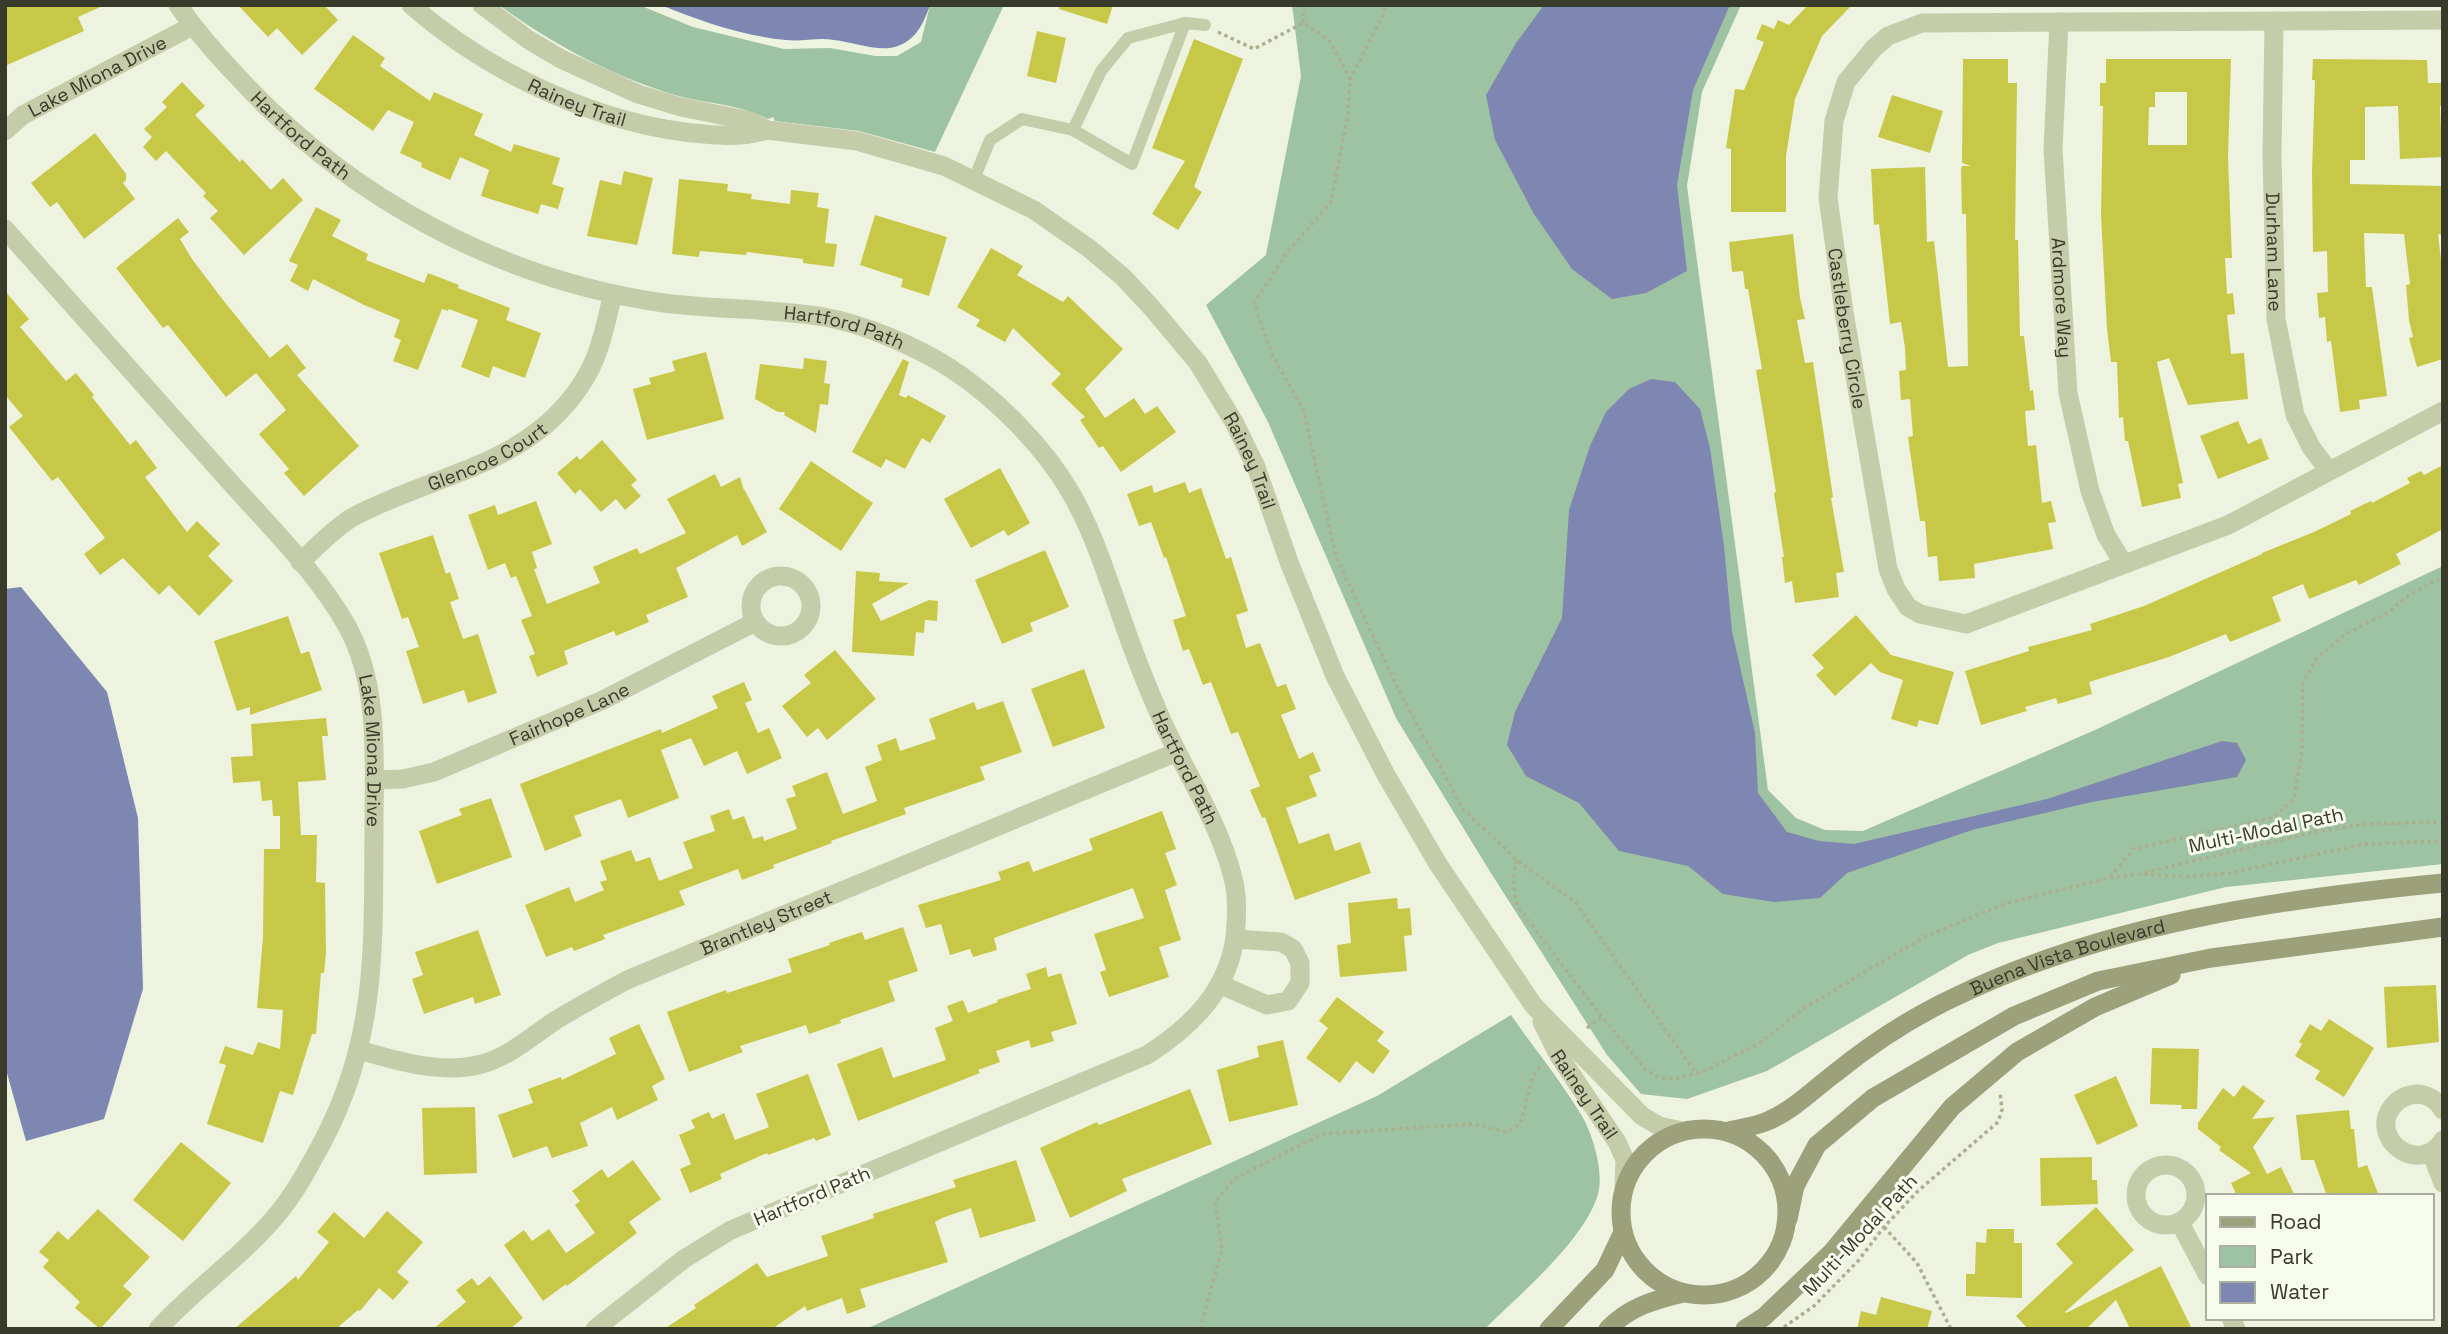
<svg xmlns="http://www.w3.org/2000/svg" width="2448" height="1334" font-family="'Space Grotesk',sans-serif">
  <style>
    .green { fill: #9ec3a2 }
    .water { fill: #7d87b1 }
    .building { fill: #c8c848; fill-rule: evenodd }
    .lines { fill: none; stroke-linecap: round; stroke-linejoin: round }
    .path { stroke: #aab08e; stroke-width: 3.5; stroke-dasharray: 3.5 3.5; stroke-linecap: butt }
    .service { stroke: #c5ccaa; stroke-width: 12 }
    .minor { stroke: #c5ccaa; stroke-width: 19 }
    .tertiary { stroke: #c5ccaa; stroke-width: 19 }
    .secondary { stroke: #9ca07b; stroke-width: 19 }
    .labels { text-anchor: middle; dominant-baseline: central; stroke-width: 6; stroke-linejoin: round; paint-order: stroke }
    .street-label { font-size: 19px; fill: #383a2a; stroke: #f6fbec }
  </style>
  <rect width="100%" height="100%" fill="#eef3df"/>
  <!-- green -->
  <g class="green">
    <path d="M499 5H639L693 27 784 49 830 48 875 56H897L921 42 930 5H1004L935 152 859 131 775 121 773 117 768 119C739 104 706 104 675 95 610 75 554 45 499 5Z"/>
    <path d="M1292 5H1741L1702 92 1687 186 1768 790 1796 818 1825 830 1863 831 2095 730 2443 566V864L2226 887 1998 943 1968 955 1767 1071 1687 1099 1641 1094 1607 1055 1489 870 1396 718 1268 422 1206 305 1266 255 1301 76Z"/>
    <path d="M1511 1015C1534 1048 1561 1081 1582 1116 1593 1135 1604 1172 1598 1194 1585 1240 1519 1295 1485 1329H866L1377 1096Z"/>
  </g>
  <!-- water -->
  <g class="water">
    <path d="M661 5H930C924 22 917 39 898 46 880 53 853 42 834 40 818 37 802 42 786 40 743 36 700 21 661 5Z"/>
    <path d="M1544 5H1730L1693 90 1677 185 1687 271 1646 293 1612 299 1572 269 1534 214 1495 140 1486 95 1516 43Z"/>
    <path d="M1651 379 1675 382 1700 409 1710 448 1724 546 1732 631 1755 733 1758 793 1787 832 1819 841 1854 844 2047 799 2222 741 2237 743 2246 760 2237 777 2092 802 1972 830 1847 873 1820 898 1774 902 1723 894 1688 866 1619 851 1579 803 1526 776 1507 745 1515 712 1562 618 1569 510 1590 446 1606 412 1629 389Z"/>
    <path d="M21 587 107 692 138 818 143 989 104 1119 26 1141 5 1066V589Z"/>
  </g>
  <!-- building -->
  <g class="building">
    <path d="M5 5H105L78 17 84 31 5 66Z"/>
    <path d="M238 5H324L338 20 302 55 277 28 268 37Z"/>
    <path d="M1060 5H1113L1107 24 1059 9Z"/>
    <path d="M1808 5H1852L1822 36 1795 99 1786 156V212H1731V149L1726 148 1735 89 1744 90 1764 42 1756 39 1762 24 1774 29 1778 20 1789 25Z"/>
    <path d="M1037 31 1066 38 1056 83 1027 76Z"/>
    <path d="M353 35 385 58 380 66 430 101 434 92 483 114 474 135 511 152 514 144 560 158 552 184 564 188 558 209 541 204 538 214 481 196 489 170 460 157 450 180 421 167 422 163 400 153 414 122 388 110 373 131 314 89Z"/>
    <path d="M1194 39 1243 59 1194 187 1202 192 1178 230 1152 214 1185 161 1152 148Z"/>
    <path d="M1963 59H2008V83H2017L2015 240H2018L2020 336H2024L2030 391 2033 390 2035 410 2025 411 2028 446 2036 445 2042 503 2051 501 2056 522 2048 523 2053 549 1974 564 1975 578 1939 581 1937 556 1928 557 1925 521H1920L1908 437 1913 436 1910 399 1901 400 1899 371 1906 370 1905 348 1901 322 1890 324 1879 224 1874 225 1871 169 1925 167 1927 242 1934 241 1948 367 1968 366 1966 214H1962L1961 170 1962 166H1971L1962 163Z"/>
    <path d="M2106 59H2231L2228 158 2232 258H2225L2227 294 2233 293 2235 314 2227 315 2231 354 2244 353 2248 399 2188 405 2169 358 2157 362 2183 483 2178 484 2181 498 2142 507 2128 441H2125L2123 417 2119 418 2117 362H2111L2107 329 2101 215 2103 106H2100V83H2106ZM2155 92H2187V145H2148L2149 107H2155Z"/>
    <path d="M2313 59 2427 60 2428 83H2443V106H2440L2442 157 2400 159 2398 106 2365 107V160H2350V184L2443 186V235L2438 234 2443 277V359L2417 367 2409 338 2413 337 2409 320 2406 285 2410 284 2404 234 2364 233 2366 287H2372L2387 396 2359 400 2360 409 2340 412 2331 341 2327 342 2325 317 2319 318 2317 293 2328 292 2327 251 2313 252 2312 172 2315 80H2312Z"/>
    <path d="M182 82 205 106 195 115 240 162 242 159 271 190 283 178 303 200 244 255 210 218 218 211 203 196 206 193 166 151 156 161 143 147 152 137 144 129 167 107 162 102Z"/>
    <path d="M1892 95 1943 111 1930 153 1878 137Z"/>
    <path d="M95 133 126 174V180L123 183 135 199 84 239 57 202 50 207 31 183Z"/>
    <path d="M624 171 653 178 637 245 587 236 600 180 621 185Z"/>
    <path d="M679 179 728 184 727 191 752 194 751 199 790 204 791 190 819 193 817 207 829 209 825 243 837 244 834 267 803 263V259L747 252 746 255 700 251 699 257 672 254Z"/>
    <path d="M316 207 341 220 332 236 368 254 366 260 424 283 428 273 459 285 458 288 510 308 506 320 541 333 525 378 493 366 489 378 461 367 478 320 449 309 448 311 442 309 418 370 393 361 401 340 394 337 400 320 364 305 313 279 308 291 290 281 298 265 289 261Z"/>
    <path d="M875 215 947 237 929 296 901 287 903 279 860 265Z"/>
    <path d="M178 218 189 232 180 239 192 259 223 300 270 358 287 344 306 368 297 375 359 446 304 496 284 473 289 469 259 434 286 410 256 373 226 397 168 325 163 328 116 268Z"/>
    <path d="M1793 234 1800 298 1805 319 1797 320 1805 363 1813 362 1833 497 1831 498 1844 572 1836 573 1839 597 1795 603 1792 581 1785 583 1782 557H1784L1774 493 1776 492 1756 370 1762 369 1748 289H1745L1743 271 1732 272 1729 242Z"/>
    <path d="M991 248 1023 266 1017 275 1063 302 1068 296 1123 349 1085 389 1105 418 1134 398 1145 414 1157 406 1176 432 1121 472 1103 446 1099 448 1080 420 1085 417 1051 384 1061 374 1013 328 1005 342 976 326 980 320 957 307Z"/>
    <path d="M5 291 29 319 20 327 66 381 76 373 94 395 92 397 130 445 136 440 157 468 145 477 187 532 197 521 220 544 208 556 233 581 199 616 169 585 159 595 123 558 100 575 84 554 105 538 58 477 52 481 9 427 23 416 5 395Z"/>
    <path d="M706 352 724 419 647 440 633 389 651 384 649 378 675 371 672 361Z"/>
    <path d="M804 358 827 361 824 383 830 384 828 405 820 404 816 433 784 415 785 412H778L755 399 760 364 803 369Z"/>
    <path d="M903 359 909 362 899 395 906 398 908 395 946 416 930 443 922 438 905 469 886 459 881 468 852 452Z"/>
    <path d="M2238 421 2248 444 2261 438 2269 459 2218 479 2200 436Z"/>
    <path d="M602 440 637 480 631 485 641 496 625 510 616 499 601 512 580 489 575 494 557 473 577 456 580 460Z"/>
    <path d="M811 461 873 503 841 551 779 509Z"/>
    <path d="M2443 465V529L2396 554 2401 564 2359 585 2356 580 2309 599 2303 584 2272 597 2281 621 2230 642 2226 634 2169 657 2089 682 2092 694 2058 704 2056 698 2025 707 2027 711 1981 725 1965 671 2029 651 2028 647 2092 630 2090 624 2144 606 2262 554V553L2314 532 2351 514 2350 511 2371 501 2372 503 2410 483 2407 478 2421 471 2424 475Z"/>
    <path d="M1000 468 1030 523 1008 536 1004 530 971 548 944 499Z"/>
    <path d="M715 474 721 487 740 477 744 491V489L767 532 742 546 737 535 676 568 688 597 646 615 649 622 616 636 614 631 564 651 568 664 537 677 529 656 535 654 521 620 532 616 516 576 511 578 505 563 488 570 468 515 495 505 498 515 536 501 552 544 532 552 537 568 534 569 547 604 600 583 593 567 637 548 640 554 686 533 667 499Z"/>
    <path d="M1185 482 1189 493 1201 488 1226 559 1231 557 1248 611 1236 615 1246 648 1260 643 1277 687 1286 684 1296 709 1281 715 1299 759 1313 752 1321 771 1309 776 1317 796 1286 808 1299 844 1329 833 1335 851 1360 842 1371 873 1295 900 1265 817 1262 818 1250 790 1260 786 1238 732 1231 734 1211 682 1203 685 1189 649 1183 651 1173 620 1186 616 1166 557 1164 558 1151 522 1139 526 1127 494 1152 485 1154 493Z"/>
    <path d="M433 535 446 574 450 572 459 599 450 602 463 639 478 634 497 693 468 703 464 690 423 704 406 651 419 647 408 617 402 619 379 553Z"/>
    <path d="M1045 550 1069 607 1030 623 1033 631 1002 644 975 580Z"/>
    <path d="M856 571 880 573 879 581 909 583 872 604 881 621 929 600 938 601 937 621 925 620 924 633 916 632 914 656 852 652Z"/>
    <path d="M1856 615 1891 655 1954 672 1938 725 1919 720 1917 727 1891 719 1903 680 1880 672 1871 663 1835 696 1816 675 1824 668 1812 655Z"/>
    <path d="M288 616 301 654 309 651 322 690 250 715V707L237 711 214 641Z"/>
    <path d="M835 650 876 699 827 740 818 728 807 737 782 706 811 683 804 675Z"/>
    <path d="M1084 669 1105 728 1053 747 1031 689Z"/>
    <path d="M744 682 752 700 745 703 758 733 769 728 782 758 747 774 737 751 704 766 691 738 661 750 679 798 628 818 621 799 574 816 582 836 545 851 520 784 661 729 662 733 718 708 712 696Z"/>
    <path d="M1003 701 1022 752 980 767 985 780 904 808 906 814 831 841 832 843 773 865 774 868 742 880 738 869 679 891 685 905 603 935 605 939 574 951 572 947 546 957 525 905 569 887 575 902 604 890 600 882 607 880 600 861 631 850 636 862 650 857 659 881 693 868 683 842 715 831 710 816 729 809 733 820 744 816 753 839 763 836 764 841 797 829 786 799 796 796 792 786 827 772 843 814 877 801 865 767 882 760 877 745 896 738 900 751 936 739 929 719 974 702 977 710Z"/>
    <path d="M326 718 328 736H322L326 780 298 782 301 835H317L316 882 325 883 326 953 324 973H321L316 1034H312L293 1095 280 1091 263 1143 207 1124 226 1065 219 1063 225 1046 253 1055 258 1042 280 1049 283 1010 257 1008 263 937 264 849H280V816H273L272 800 262 801 260 781 233 783 231 757 253 756 251 724Z"/>
    <path d="M491 798 512 857 437 884 419 831 462 815 459 809Z"/>
    <path d="M1162 811 1176 849 1165 853 1177 885 1165 890 1181 940 1159 947 1169 977 1109 997 1100 972 1106 970 1094 934 1144 918 1133 888 994 938 997 950 973 957 970 949 950 955 941 924 926 928 918 905 1001 880 998 872 1029 861 1033 872 1093 850 1089 839Z"/>
    <path d="M1397 898 1398 909 1410 908 1412 935 1404 936 1407 971 1340 977 1337 945 1351 943 1348 903Z"/>
    <path d="M903 927 918 971 888 981 895 1001 840 1020 841 1023 809 1034 806 1025 740 1046 743 1052 689 1072 667 1012 726 990 727 993 792 972 788 959 830 945 829 943 862 932 865 940Z"/>
    <path d="M478 930 501 995 475 1004 473 997 424 1014 412 979 423 975 415 952Z"/>
    <path d="M1046 967 1048 977 1061 973 1077 1024 1051 1032 1054 1041 1031 1048 1029 1040 996 1051 1000 1062 978 1070 980 1073 858 1121 837 1064 882 1047 893 1078 946 1060 935 1028 953 1021 947 1006 963 1000 968 1013 998 1002 997 1000 1031 989 1026 974Z"/>
    <path d="M2436 985 2439 1042 2387 1048 2384 987Z"/>
    <path d="M1337 997 1384 1032 1377 1041 1390 1051 1373 1074 1356 1061 1340 1083 1306 1058 1328 1028 1319 1021Z"/>
    <path d="M2329 1019 2374 1048 2344 1097 2315 1079 2320 1071 2295 1056 2302 1044 2299 1042 2310 1024 2321 1031Z"/>
    <path d="M639 1024 665 1079 652 1086 658 1100 617 1120 612 1107 580 1123 588 1146 552 1158 547 1146 513 1158 498 1115 533 1103 528 1089 561 1077 562 1080 616 1054 609 1038Z"/>
    <path d="M1283 1040 1298 1105 1229 1122 1217 1070 1259 1057 1257 1046Z"/>
    <path d="M2152 1048 2199 1049 2197 1109H2181L2182 1105 2150 1104Z"/>
    <path d="M808 1074 831 1135 816 1141 814 1138 768 1155 767 1153 720 1174 722 1179 690 1193 680 1169 691 1164 679 1135 695 1128 691 1120 709 1112 712 1119 724 1113 735 1140 769 1127 756 1094Z"/>
    <path d="M2116 1076 2138 1126 2097 1145 2074 1095Z"/>
    <path d="M2243 1085 2265 1101 2252 1119 2275 1117 2253 1147 2267 1174 2281 1167 2295 1196H2237L2231 1183 2251 1173 2219 1150 2221 1147 2198 1129V1123L2223 1088 2234 1097Z"/>
    <path d="M1190 1089 1212 1144 1122 1179 1127 1191 1070 1218 1040 1148 1097 1122 1099 1125Z"/>
    <path d="M475 1107 477 1173 424 1175 422 1108Z"/>
    <path d="M2349 1110 2351 1129H2354L2358 1168 2367 1165 2379 1196H2327L2314 1160H2301L2296 1115Z"/>
    <path d="M181 1142 231 1183 183 1241 133 1200Z"/>
    <path d="M2092 1157V1180H2097L2098 1204 2041 1206 2040 1158Z"/>
    <path d="M633 1160 661 1199 629 1222 637 1233 567 1286 566 1284 543 1301 504 1245 524 1230 532 1241 549 1229 566 1253 595 1233 575 1205 580 1201 572 1191 602 1169 608 1178Z"/>
    <path d="M1016 1160 1036 1221 980 1238 971 1208 942 1218 935 1222 948 1262 860 1289 866 1307 847 1314 842 1298 807 1311 805 1306 772 1329H664L696 1308 694 1305 757 1263 767 1277 828 1256 821 1236 874 1218 873 1214 956 1187 953 1180Z"/>
    <path d="M2096 1207 2134 1250 2065 1312 2066 1313 2161 1266 2192 1329H2130L2116 1300 2086 1329H2028L2016 1316 2073 1263 2056 1244Z"/>
    <path d="M98 1209 150 1257 123 1286 132 1294 100 1329 75 1308 80 1302 43 1267 49 1260 39 1252 58 1231 68 1240Z"/>
    <path d="M387 1211 423 1242 397 1272 409 1282 393 1300 379 1288 360 1311 358 1310 336 1329H234L296 1276 298 1280 329 1242 317 1232 334 1212 364 1238Z"/>
    <path d="M1987 1229H2014V1243H2022V1298L1966 1296V1274H1975L1976 1242 1986 1243Z"/>
    <path d="M490 1276 523 1318 510 1329H433L466 1302 456 1290 472 1278 478 1286Z"/>
    <path d="M1881 1297 1932 1311 1927 1329H1857L1861 1311 1876 1315Z"/>
  </g>
  <g class="lines">
    <!-- path -->
    <g class="path">
      <path d="M1303 23 1304 5"/>
      <path d="M1218 32 1254 49 1303 23 1329 40 1340 59 1350 80 1348 114 1331 202 1286 254 1254 303 1273 357 1303 408 1336 557 1398 689 1463 809 1517 860 1575 902 1696 1073"/>
      <path d="M1350 80 1384 13 1385 5"/>
      <path d="M1517 860C1512 877 1513 889 1518 907L1602 1017 1646 1070 1661 1078 1675 1079 1704 1071 1760 1043 1804 1008 1926 936 2007 903 2109 878 2139 874 2314 832 2364 824 2443 822"/>
      <path d="M2144 874 2185 877 2230 873 2365 844 2443 841"/>
      <path d="M2110 877 2133 849 2274 817 2294 799 2302 750 2303 683 2314 661 2344 635 2389 612 2406 597 2434 581 2443 579"/>
      <path d="M1587 1028 1602 1017"/>
      <path d="M1884 1227 1917 1263 1951 1329"/>
      <path d="M1784 1327 1814 1306 1858 1261 1884 1227 1918 1191 1998 1122 2002 1110 2000 1093"/>
      <path d="M1200 1329 1222 1249 1215 1202 1234 1179 1322 1134 1473 1124 1506 1132 1516 1127 1522 1119 1532 1078 1541 1065"/>
    </g>
    <!-- service -->
    <g class="service">
      <path d="M1073 130 1101 71 1128 38 1185 23"/>
      <path d="M974 179 990 140 1022 119 1073 130 1132 164 1185 23 1205 25"/>
    </g>
    <!-- minor -->
    <g class="minor">
      <path id="s1" d="M178 5C196 31 216 54 238 77 349 198 501 280 664 303 717 310 771 308 824 317 864 324 915 346 950 368 996 398 1045 447 1072 495 1093 532 1106 573 1120 613 1132 648 1145 682 1160 716 1183 769 1219 821 1233 878 1238 896 1237 918 1235 937 1228 991 1191 1027 1147 1055L731 1230 684 1259 595 1329"/>
      <path id="s2" d="M2443 20 1922 23 1888 36 1874 48 1846 82 1834 121 1828 198 1844 312 1888 569 1896 589 1908 607 1920 614 1966 624 2228 525 2443 411"/>
      <path id="s3" d="M2274 21 2272 156 2276 319 2295 415 2311 447 2329 471"/>
      <path id="s4" d="M2059 22 2053 149 2068 393 2090 491 2106 535 2124 564"/>
      <path id="s5" d="M5 131 23 115 192 26"/>
      <path id="s6" d="M5 229C75 307 144 386 214 464 259 516 313 566 347 626 380 686 374 759 374 825 373 952 379 1047 312 1161 303 1178 293 1195 280 1211 245 1255 197 1286 158 1329"/>
      <path id="s7" d="M300 562C317 547 334 528 353 517 437 472 535 466 587 375 601 351 606 321 613 294"/>
      <circle cx="781" cy="606" r="30"/>
      <path id="s8" d="M374 780 403 779 434 772 603 700 755 622"/>
      <path d="M1219 984 1267 1005 1288 1001 1300 983V963L1293 949 1281 942 1235 939"/>
      <path id="s9" d="M359 1050C398 1061 441 1075 482 1064 510 1056 532 1036 556 1020 579 1006 603 993 627 980L1177 752"/>
      <path d="M2443 1110C2437 1100 2427 1094 2416 1094 2406 1095 2398 1099 2392 1107 2368 1139 2420 1177 2443 1140"/>
      <path d="M2431 1152 2443 1183"/>
      <circle cx="2166" cy="1195" r="30"/>
      <path d="M2180 1223 2208 1276"/>
      <path d="M2231 1318 2236 1329"/>
    </g>
    <!-- tertiary -->
    <g class="tertiary">
      <path id="s10" d="M411 5C488 73 601 126 704 134 726 136 745 137 767 130"/>
      <path id="s11" d="M482 5 529 40 561 59 638 94 681 107 750 121 767 130 857 141 944 166 1034 210 1090 249 1123 277 1152 308 1198 363 1234 422 1256 467 1289 562 1335 676 1386 775 1438 864 1534 1006 1642 1116 1659 1126 1682 1131"/>
      <path id="s12" d="M1542 1022 1559 1056 1617 1142 1625 1160 1624 1186"/>
    </g>
    <!-- secondary -->
    <g class="secondary">
      <circle cx="1704" cy="1212" r="83"/>
      <path id="s13" d="M1729 1131C1742 1128 1758 1126 1770 1120 1794 1109 1813 1090 1834 1074 1871 1044 1912 1017 1955 997 2106 924 2277 899 2443 883"/>
      <path d="M1788 1219 1795 1186 1817 1145 1873 1098 2014 1016 2098 981 2211 958 2443 927"/>
      <path d="M1549 1329 1605 1270 1623 1232"/>
      <path d="M1608 1329C1629 1307 1654 1300 1683 1293"/>
      <path d="M1745 1329 1764 1317 1832 1252 1952 1107 2017 1052 2095 1007 2171 975"/>
    </g>
  </g>
  <g class="labels">
    <!-- street labels -->
    <g class="street-label">
      <text stroke="none"><textPath href="#s5" startOffset="108">Lake Miona Drive</textPath></text>
      <text stroke="none"><textPath href="#s10" startOffset="194">Rainey Trail</textPath></text>
      <text stroke="none"><textPath href="#s1" startOffset="180">Hartford Path</textPath></text>
      <text stroke="none"><textPath href="#s3" startOffset="231">Durham Lane</textPath></text>
      <text stroke="none"><textPath href="#s4" startOffset="276">Ardmore Way</textPath></text>
      <text stroke="none"><textPath href="#s2" startOffset="870">Castleberry Circle</textPath></text>
      <text stroke="none"><textPath href="#s1" startOffset="768">Hartford Path</textPath></text>
      <text stroke="none"><textPath href="#s7" startOffset="217">Glencoe Court</textPath></text>
      <text stroke="none"><textPath href="#s11" startOffset="933">Rainey Trail</textPath></text>
      <text stroke="none"><textPath href="#s8" startOffset="208">Fairhope Lane</textPath></text>
      <text stroke="none"><textPath href="#s6" startOffset="653">Lake Miona Drive</textPath></text>
      <text stroke="none"><textPath href="#s1" startOffset="1356">Hartford Path</textPath></text>
      <text transform="translate(2266 830) rotate(-12)">Multi-Modal Path</text>
      <text stroke="none"><textPath href="#s9" startOffset="444">Brantley Street</textPath></text>
      <text stroke="none"><textPath href="#s13" startOffset="385">Buena Vista Boulevard</textPath></text>
      <text stroke="none"><textPath href="#s12" startOffset="84">Rainey Trail</textPath></text>
      <text transform="translate(812 1196) rotate(-23)">Hartford Path</text>
      <text transform="translate(1860 1235) rotate(-47)">Multi-Modal Path</text>
    </g>
  </g>
  <!-- border -->
  <rect width="2448" height="1334" fill="none" stroke="#383a2a" stroke-width="14"/>
  <!-- legend -->
  <rect x="2206" y="1194" width="228" height="126" fill="#f6fbec" stroke="#aaae9e" stroke-width="2"/>
  <rect x="2220" y="1217" width="35" height="10" fill="#9ca07b" stroke="#aaae9e" stroke-width="2"/>
  <text x="2270" y="1229" font-size="21" fill="#383a2a">Road</text>
  <rect x="2220" y="1246" width="35" height="21" fill="#9ec3a2" stroke="#aaae9e" stroke-width="2"/>
  <text x="2270" y="1264" font-size="21" fill="#383a2a">Park</text>
  <rect x="2220" y="1282" width="35" height="21" fill="#7d87b1" stroke="#aaae9e" stroke-width="2"/>
  <text x="2270" y="1299" font-size="21" fill="#383a2a">Water</text>
</svg>
